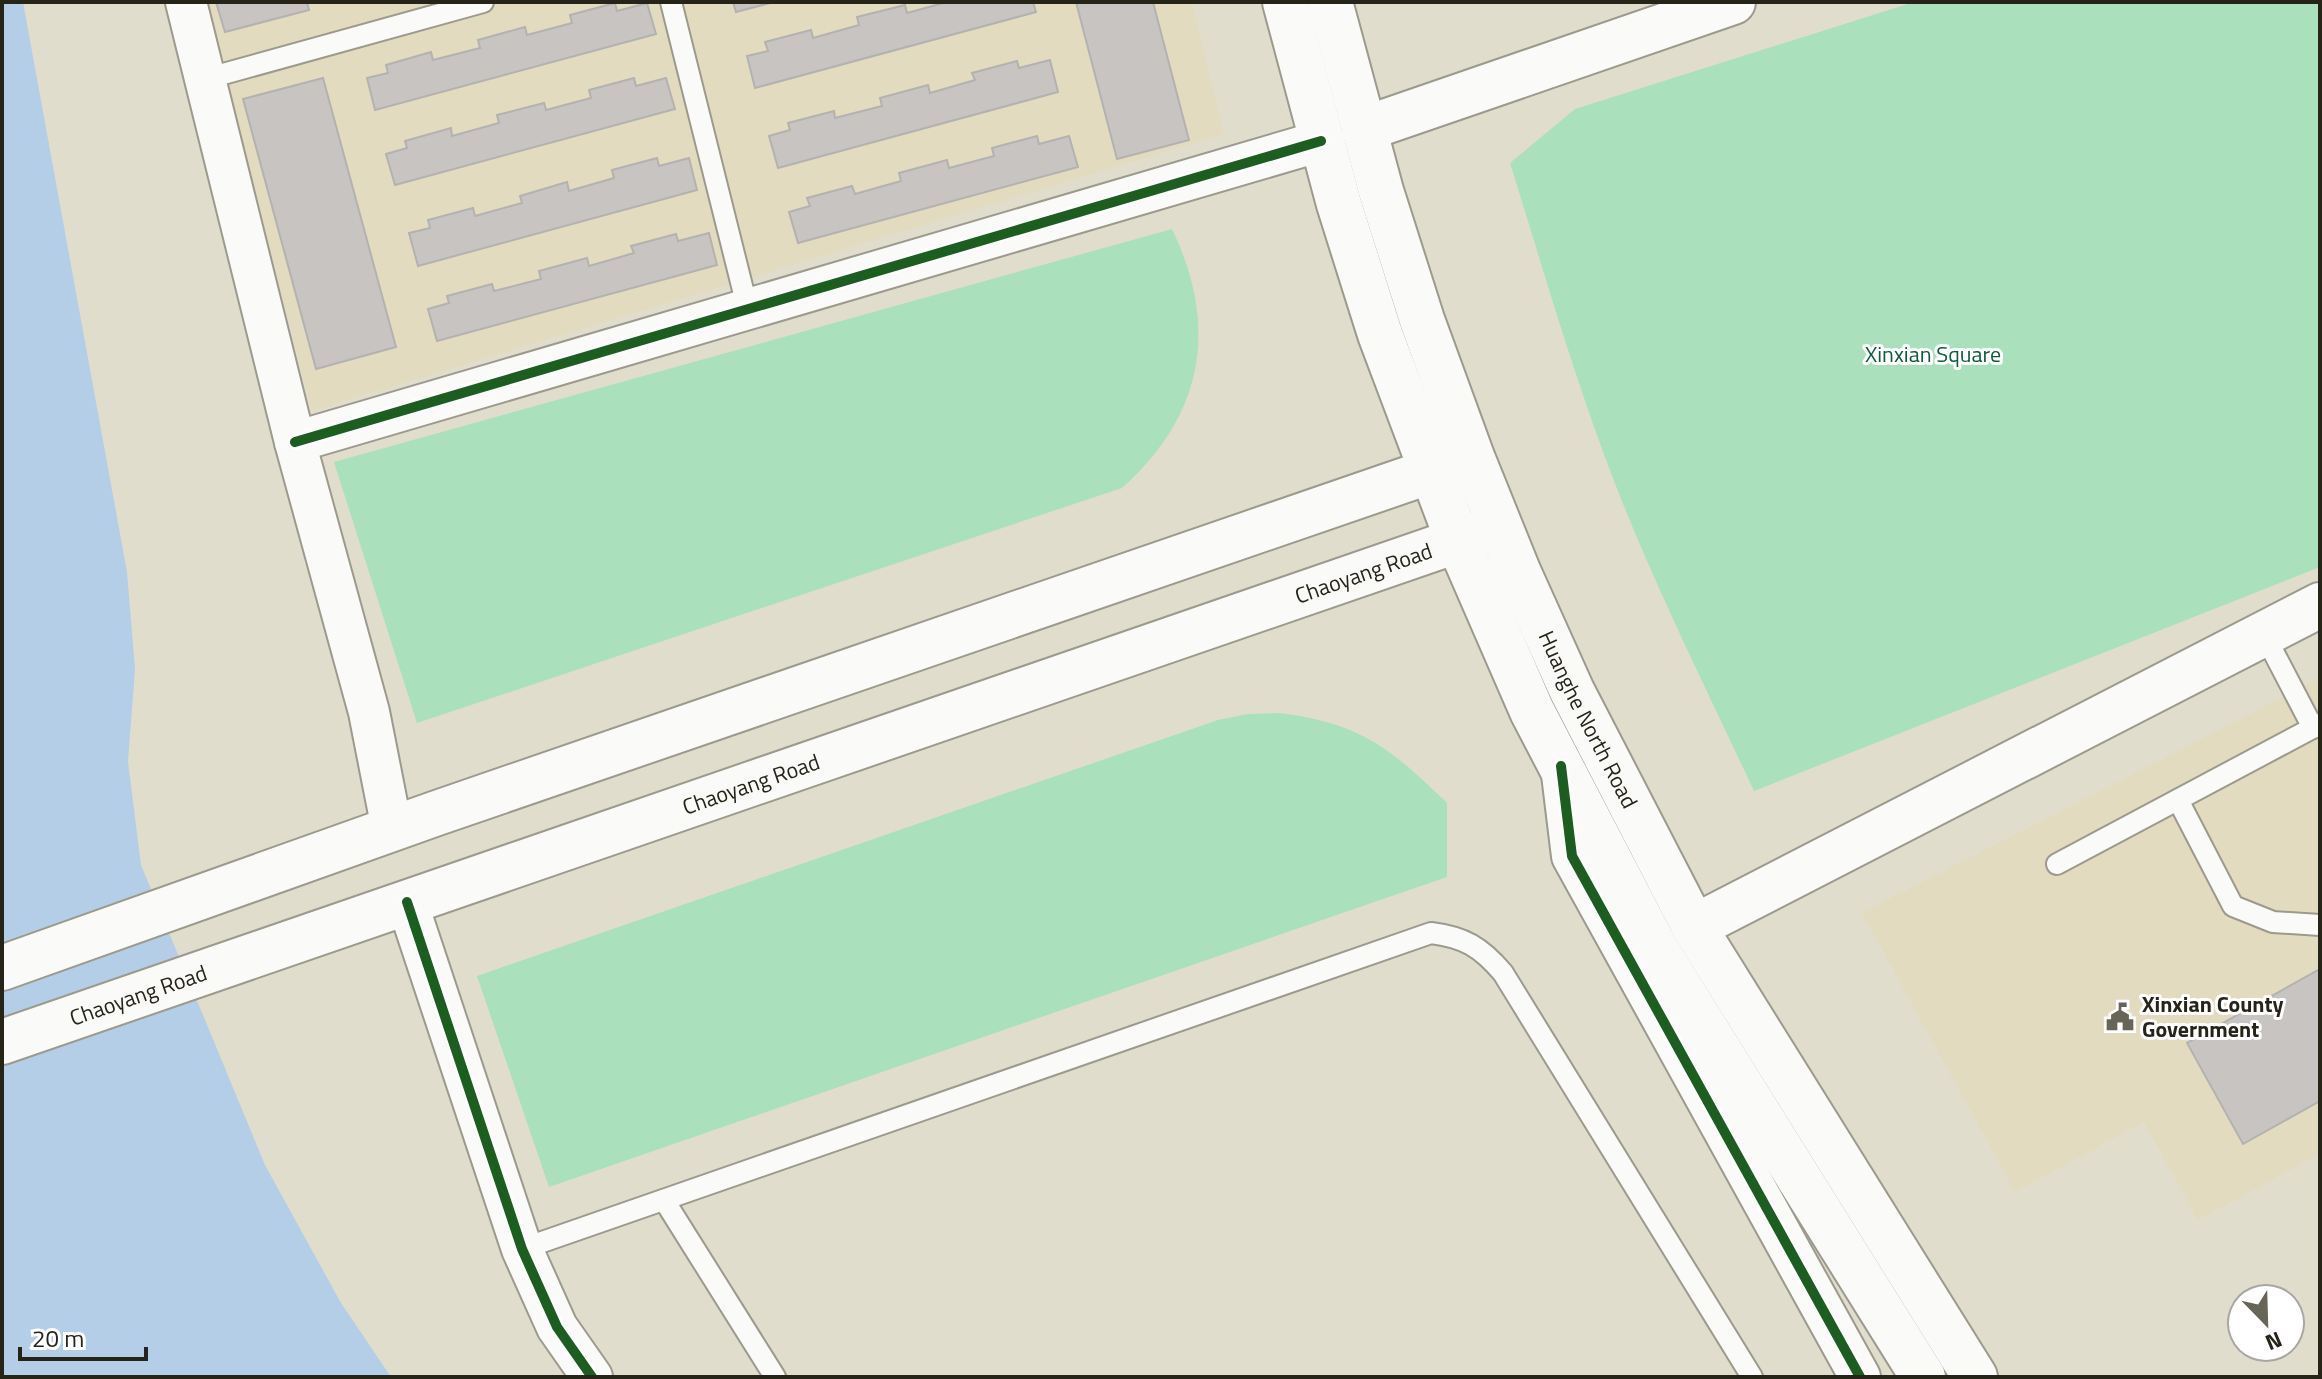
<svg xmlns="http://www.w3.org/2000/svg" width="2322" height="1379" font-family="'Titillium Web',sans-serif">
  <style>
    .built { fill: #e2dbc0 }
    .green { fill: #abe0bc }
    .water { fill: #b4cee7 }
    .building { fill: #c7c4c2; stroke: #b4b2b0; stroke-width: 2 }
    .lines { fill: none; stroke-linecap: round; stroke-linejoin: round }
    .service-casing { stroke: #9c998d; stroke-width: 24 }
    .minor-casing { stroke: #9c998d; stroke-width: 44 }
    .secondary-casing { stroke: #9c998d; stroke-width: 48 }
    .primary-casing { stroke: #9c998d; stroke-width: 48 }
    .service { stroke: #fafaf8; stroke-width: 20 }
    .minor { stroke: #fafaf8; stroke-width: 40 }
    .secondary { stroke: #fafaf8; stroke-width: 44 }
    .primary { stroke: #fafaf8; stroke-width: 44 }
    .cycleway-casing { stroke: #fff; stroke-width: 15 }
    .cycleway { stroke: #1b5e20; stroke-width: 10 }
    .labels { text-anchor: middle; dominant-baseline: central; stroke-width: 6; stroke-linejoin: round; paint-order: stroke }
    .park-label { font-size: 22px; fill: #0a5c3c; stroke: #fff }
    .street-label { font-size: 22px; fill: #262419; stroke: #fff }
    .poi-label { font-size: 22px; font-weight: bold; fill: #262419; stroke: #fff; text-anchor: start }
  </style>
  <rect width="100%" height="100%" fill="#e1ddcd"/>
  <!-- built -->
  <g class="built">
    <path d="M205 2H1192L1224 134 312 411Z"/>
    <path d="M2320 678V1154L2198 1220 2144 1122 2015 1192 1862 913Z"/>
  </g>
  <!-- green -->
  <g class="green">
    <path d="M1914 2H2320V567L1754 791C1706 688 1655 587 1614 481 1574 377 1543 269 1510 163L1575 109Z"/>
    <path d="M1172 229C1219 327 1204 415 1122 488L417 723 334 462Z"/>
    <path d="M1279 713C1361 723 1390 748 1447 803V877L549 1187 477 976 1218 720 1248 714Z"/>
  </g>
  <!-- water -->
  <path class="water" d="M2 2H23L127 572 135 669 128 762 141 865 265 1165 341 1303 391 1377H2Z"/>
  <!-- building -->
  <g class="building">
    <path d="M216 2H307L309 10 225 32Z"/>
    <path d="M733 2H774L736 12Z"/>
    <path d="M947 2H1033L1036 12 755 88 747 56 768 51 765 42 811 30 813 38 859 25 857 17 905 5 907 13Z"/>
    <path d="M1076 2H1153L1189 140 1117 159Z"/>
    <path d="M615 3 617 11 647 3 656 34 375 110 367 78 388 73 386 65 431 52 433 60 480 48 478 40 525 27 527 35 572 23 570 15Z"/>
    <path d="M1050 60 1058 92 778 168 769 136 790 130 788 123 834 111 835 118 882 106 880 98 928 85 930 93 975 80 972 73 1017 61 1019 68Z"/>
    <path d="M323 78 396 347 316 369 243 99Z"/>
    <path d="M634 78 636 86 666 78 675 109 395 185 386 154 407 148 405 141 451 128 452 136 499 123 497 115 544 103 546 110 591 98 589 90Z"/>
    <path d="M1037 136 1039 144 1069 136 1078 167 798 243 789 212 810 206 807 198 852 186 855 194 901 181 899 173 947 160 949 168 994 156 992 148Z"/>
    <path d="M657 158 659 166 689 158 697 190 418 266 409 233 430 228 428 220 473 208 475 216 522 203 520 196 567 182 569 191 614 178 612 170Z"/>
    <path d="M709 233 717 265 437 341 428 309 449 303 447 296 492 284 494 291 541 279 539 271 587 258 589 266 634 253 631 246 676 234 678 241Z"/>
    <path d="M2320 969V1101L2243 1144 2187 1043Z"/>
  </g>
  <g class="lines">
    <defs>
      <g id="service">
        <path d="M671 2 748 310"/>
        <path d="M205 79 483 2"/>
        <path d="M2264 634 2313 728"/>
        <path d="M2178 800 2233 906 2273 922 2320 925"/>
        <path d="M2057 864 2320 724"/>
        <path d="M664 1200 775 1377"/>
        <path d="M522 1249 1431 933C1464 937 1481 947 1503 973L1752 1377"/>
      </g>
      <g id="minor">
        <path d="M186 2 295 442 369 712 392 829"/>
        <path d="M295 442 1321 141"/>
        <path d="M1562 774 1572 856 1860 1377"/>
        <path d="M407 902 522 1249 557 1327 592 1377"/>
      </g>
      <g id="secondary">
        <path d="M1364 129 1733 2"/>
        <path d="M1694 927 2320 605"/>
        <path d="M2 968 437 813 1466 459"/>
        <path id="s1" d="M2 1042 1494 528"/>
      </g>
      <g id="primary">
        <path d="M1285 2 1339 204 1380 334 1458 541 1532 711 1656 949 1923 1377"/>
        <path id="s2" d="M1330 2 1381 191 1422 320 1472 457 1518 571 1572 691 1694 927 1975 1377"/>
      </g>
    </defs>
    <!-- service casing -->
    <use href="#service" class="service-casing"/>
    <!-- minor casing -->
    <use href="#minor" class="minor-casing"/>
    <!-- secondary casing -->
    <use href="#secondary" class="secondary-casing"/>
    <!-- primary casing -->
    <use href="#primary" class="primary-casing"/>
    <!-- service -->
    <use href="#service" class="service"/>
    <!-- minor -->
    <use href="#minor" class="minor"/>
    <!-- secondary -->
    <use href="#secondary" class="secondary"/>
    <!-- primary -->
    <use href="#primary" class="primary"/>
    <defs>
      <g id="cycleway">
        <path d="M295 442 1321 141"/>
        <path d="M1561 766 1572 856 1860 1377"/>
        <path d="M407 902 522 1249 557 1327 592 1377"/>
      </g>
    </defs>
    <!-- cycleway casing -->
    <use href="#cycleway" class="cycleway-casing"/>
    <!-- cycleway -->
    <use href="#cycleway" class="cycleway"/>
  </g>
  <!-- icons -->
  <defs>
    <symbol id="civic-bare" viewBox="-9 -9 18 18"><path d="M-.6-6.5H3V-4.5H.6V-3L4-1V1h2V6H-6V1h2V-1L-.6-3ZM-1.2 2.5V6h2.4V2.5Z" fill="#676558" stroke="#fff" stroke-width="2.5" paint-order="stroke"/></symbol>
  </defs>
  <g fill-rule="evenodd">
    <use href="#civic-bare" x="2100" y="997" width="40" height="40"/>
  </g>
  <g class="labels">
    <!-- park labels -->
    <g class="park-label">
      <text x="1933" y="354">Xinxian Square</text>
    </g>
    <!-- street labels -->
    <g class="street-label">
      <text stroke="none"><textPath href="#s1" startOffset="1440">Chaoyang Road</textPath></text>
      <text stroke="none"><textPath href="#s2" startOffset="764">Huanghe North Road</textPath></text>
      <text stroke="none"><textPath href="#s1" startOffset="792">Chaoyang Road</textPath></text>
      <text stroke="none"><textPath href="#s1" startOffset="144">Chaoyang Road</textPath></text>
    </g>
    <!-- poi labels -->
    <g class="poi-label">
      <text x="2142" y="1004">Xinxian County<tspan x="2142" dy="25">Government</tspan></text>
    </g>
  </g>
  <!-- border -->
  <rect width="2322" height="1379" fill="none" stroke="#262419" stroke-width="8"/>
  <!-- north arrow -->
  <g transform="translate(2266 1323) rotate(157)"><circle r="38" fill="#ffffff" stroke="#a8a7a3" stroke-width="2"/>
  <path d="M0-6L14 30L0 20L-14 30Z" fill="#676558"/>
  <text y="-12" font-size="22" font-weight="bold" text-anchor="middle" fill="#262419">N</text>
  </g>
  <!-- scale -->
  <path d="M20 1347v12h126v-12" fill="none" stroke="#262419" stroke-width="4"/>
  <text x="32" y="1347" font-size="24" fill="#262419" stroke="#ffffff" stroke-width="6" paint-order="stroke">20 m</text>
</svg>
